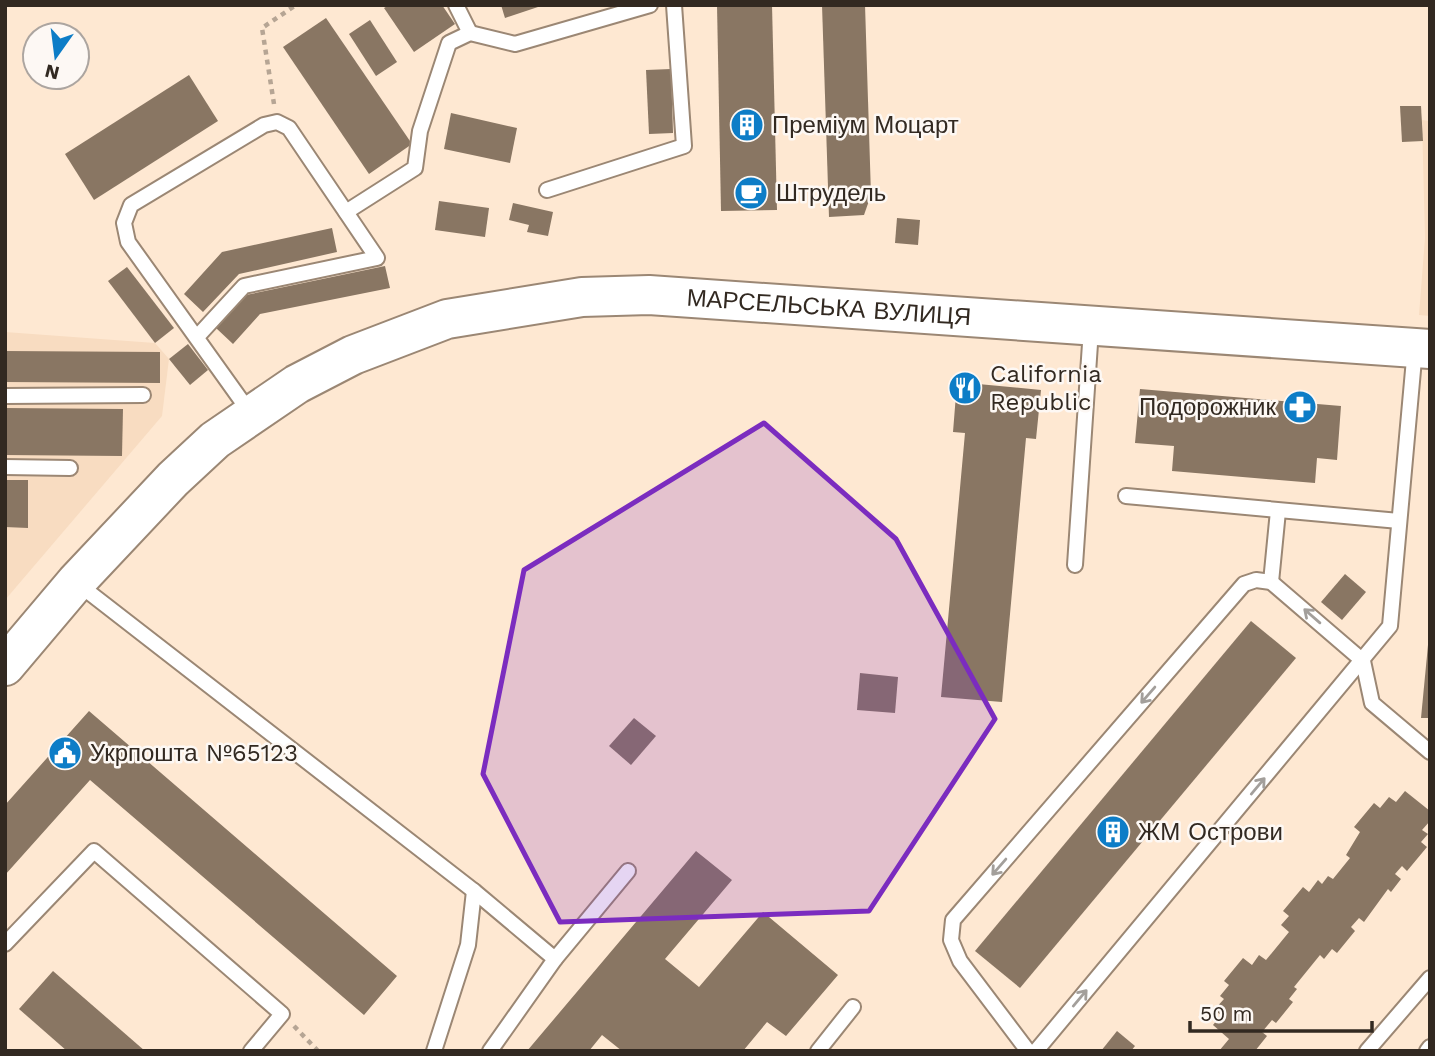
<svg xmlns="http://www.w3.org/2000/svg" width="1435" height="1056" font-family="'Work Sans',sans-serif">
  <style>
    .built { fill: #f8dcc1 }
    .building { fill: #897663 }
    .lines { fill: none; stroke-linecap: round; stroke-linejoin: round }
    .lane-casing { stroke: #9b8774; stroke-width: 18 }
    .secondary-casing { stroke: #9b8774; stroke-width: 42 }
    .path { stroke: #b6a594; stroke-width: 4.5; stroke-dasharray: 5 5; stroke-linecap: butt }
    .lane { stroke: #fff; stroke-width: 14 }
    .secondary { stroke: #fff; stroke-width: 38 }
    .oneway { stroke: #a39f9b }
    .marked { fill: #7b2cbf; fill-opacity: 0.2; stroke: #7b2cbf; stroke-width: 5; stroke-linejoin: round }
    .labels { text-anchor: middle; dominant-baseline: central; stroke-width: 5; stroke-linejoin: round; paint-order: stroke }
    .poi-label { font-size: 24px; fill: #322921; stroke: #fdf8f4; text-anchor: start }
    .street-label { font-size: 24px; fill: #322921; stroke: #fdf8f4 }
  </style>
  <rect width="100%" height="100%" fill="#fee8d2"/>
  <!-- built -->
  <g class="built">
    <path d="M1422 120 1430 121V316L1419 315 1425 238Z"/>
    <path d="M5 332 155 343 169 359 162 416 5 600Z"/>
  </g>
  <!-- building -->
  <g class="building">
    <path d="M389 5H442L455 24 414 52 384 8Z"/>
    <path d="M501 5H541V6L505 18Z"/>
    <path d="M717 5H772L777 210 721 211Z"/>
    <path d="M822 5H865L871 195 864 215 829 217Z"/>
    <path d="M326 18 412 144 369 174 283 47Z"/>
    <path d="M370 20 397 62 376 76 349 34Z"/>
    <path d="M671 69 673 133 649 134 646 70Z"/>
    <path d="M189 75 218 121 94 200 65 154Z"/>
    <path d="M1400 106H1421L1423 141 1402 142Z"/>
    <path d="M451 113 517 128 510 163 444 149Z"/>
    <path d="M439 201 489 208 485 237 435 230Z"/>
    <path d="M513 203 553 212 548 236 527 232 529 225 509 220Z"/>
    <path d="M897 218 920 220 918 245 895 243Z"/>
    <path d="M332 228 337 252 239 274 203 312 184 294 222 252Z"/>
    <path d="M385 266 390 288 260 314 233 344 216 328 246 295Z"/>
    <path d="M127 267 174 328 155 343 108 281Z"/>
    <path d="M188 344 208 370 190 385 169 359Z"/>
    <path d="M5 351 160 352V383L5 382Z"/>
    <path d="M957 382 1041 390 1036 439 1026 438 1002 702 941 697 965 433 953 432Z"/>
    <path d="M1140 389 1341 406 1337 460 1317 458 1315 483 1172 471 1174 446 1135 443Z"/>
    <path d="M5 408 123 409 122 456 5 455Z"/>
    <path d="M5 480H28V528L5 527Z"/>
    <path d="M1345 574 1366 592 1342 620 1321 602Z"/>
    <path d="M1251 621 1296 658 1020 988 975 951Z"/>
    <path d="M1428 645H1430V718H1421Z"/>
    <path d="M860 673 898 677 895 713 857 710Z"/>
    <path d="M89 711 397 976 364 1015 90 780 5 875V805Z"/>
    <path d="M634 718 656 736 631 765 609 746Z"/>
    <path d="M1405 791 1430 811V821L1422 830 1428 834 1421 842 1427 847 1407 871 1402 866 1395 874 1401 879 1391 892 1388 889 1364 922 1359 918 1351 927 1355 931 1337 953 1332 949 1324 959 1320 955 1294 987 1297 989 1289 999 1293 1002 1276 1023 1272 1020 1262 1032 1267 1036 1255 1051H1219L1229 1039 1213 1025 1221 1015 1214 1010 1224 999 1220 996 1229 985 1224 981 1243 958 1252 965 1259 955 1266 960 1289 932 1281 925 1289 916 1283 911 1303 887 1309 892 1318 880 1322 884 1328 876 1333 879 1350 858 1346 855 1360 832 1354 827 1374 803 1380 808 1389 797 1396 802Z"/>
    <path d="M696 851 732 880 665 959 699 987 763 912 838 975 786 1036 767 1022 743 1051H622L602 1035 589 1051H527Z"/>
    <path d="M53 971 145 1051H67L19 1009Z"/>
    <path d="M1117 1031 1135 1046 1131 1051H1101Z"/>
  </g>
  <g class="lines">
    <defs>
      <g id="lane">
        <path d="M456 5 470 33"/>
        <path d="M547 190 684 146 674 5"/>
        <path d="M346 212 415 168 420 131 449 43 470 33 515 44 650 5"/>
        <path d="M197 337 244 286 377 258 289 128 277 122 264 125 131 205 124 223 128 242 251 414"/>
        <path d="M5 396 143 395"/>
        <path d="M5 467 70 468"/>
        <path d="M1126 496 1399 521"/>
        <path d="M1075 565 1091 329"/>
        <path d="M1271 582 1278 511"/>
        <path d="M77 583 474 891 555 959 490 1051"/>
        <path d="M5 944 94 851 282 1014 251 1051"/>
        <path d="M555 959 628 871"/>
        <path d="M434 1051 468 945 474 891"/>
        <path d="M818 1051 853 1007"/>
        <path d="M1028 1051 960 961 951 940 953 920 1244 584 1256 580 1271 582 1363 661 1372 703 1430 752"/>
        <path d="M1036 1051 1390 626 1415 348"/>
        <path d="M1367 1051 1430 978"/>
        <path d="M1427 1051 1430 1047"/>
      </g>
      <g id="secondary">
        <path id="s1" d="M5 666 76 582 173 479 215 440 297 384 353 355 447 319 582 297 649 295 1430 349"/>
      </g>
    </defs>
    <!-- lane casing -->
    <use href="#lane" class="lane-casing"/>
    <!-- secondary casing -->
    <use href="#secondary" class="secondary-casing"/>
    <!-- path -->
    <g class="path">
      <path d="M274 104 262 28 296 5"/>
      <path d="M294 1026 318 1051"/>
    </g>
    <!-- lane -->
    <use href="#lane" class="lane"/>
    <!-- secondary -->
    <use href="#secondary" class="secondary"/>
  </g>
  <!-- one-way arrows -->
  <defs><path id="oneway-shaft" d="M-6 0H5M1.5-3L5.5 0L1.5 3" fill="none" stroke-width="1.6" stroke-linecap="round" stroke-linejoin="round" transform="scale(1.75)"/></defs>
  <g class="oneway">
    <use href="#oneway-shaft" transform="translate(1312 616) rotate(-139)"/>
    <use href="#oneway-shaft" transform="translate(1148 695) rotate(131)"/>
    <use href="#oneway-shaft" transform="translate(1258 786) rotate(-50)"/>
    <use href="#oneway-shaft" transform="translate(999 867) rotate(131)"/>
    <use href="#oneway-shaft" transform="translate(1080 998) rotate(-50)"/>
  </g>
  <!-- marked area -->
  <path class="marked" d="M764 423 896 539 995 719 869 911 560 922 483 774 524 570Z"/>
  <!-- icons -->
  <defs>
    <symbol id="building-disc" viewBox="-11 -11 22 22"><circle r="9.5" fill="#0d7dc7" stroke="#fdf8f4"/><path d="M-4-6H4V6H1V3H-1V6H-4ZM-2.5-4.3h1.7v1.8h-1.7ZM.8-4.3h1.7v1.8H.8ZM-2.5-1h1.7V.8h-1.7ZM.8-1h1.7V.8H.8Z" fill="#fff"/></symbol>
    <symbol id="cafe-disc" viewBox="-11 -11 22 22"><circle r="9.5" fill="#0d7dc7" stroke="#fdf8f4"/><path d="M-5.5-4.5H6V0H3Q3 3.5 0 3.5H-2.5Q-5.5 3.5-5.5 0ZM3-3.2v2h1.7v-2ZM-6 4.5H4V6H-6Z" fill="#fff"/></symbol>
    <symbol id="restaurant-disc" viewBox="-11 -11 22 22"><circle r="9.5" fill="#0d7dc7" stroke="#fdf8f4"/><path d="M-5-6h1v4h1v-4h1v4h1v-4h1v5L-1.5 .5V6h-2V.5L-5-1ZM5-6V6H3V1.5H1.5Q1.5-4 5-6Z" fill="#fff"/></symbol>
    <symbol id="pharmacy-disc" viewBox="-11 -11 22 22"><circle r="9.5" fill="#0d7dc7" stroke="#fdf8f4"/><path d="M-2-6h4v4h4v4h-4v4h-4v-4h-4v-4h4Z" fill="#fff"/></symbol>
    <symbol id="civic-disc" viewBox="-11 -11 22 22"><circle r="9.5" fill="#0d7dc7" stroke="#fdf8f4"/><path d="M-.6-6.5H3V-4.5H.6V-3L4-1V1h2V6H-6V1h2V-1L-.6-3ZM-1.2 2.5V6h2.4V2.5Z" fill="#fff"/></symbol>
  </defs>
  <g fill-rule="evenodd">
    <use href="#building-disc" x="728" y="106" width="38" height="38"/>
    <use href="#cafe-disc" x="732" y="174" width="38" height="38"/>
    <use href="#restaurant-disc" x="946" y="369" width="38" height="38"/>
    <use href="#pharmacy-disc" x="1281" y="388" width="38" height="38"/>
    <use href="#civic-disc" x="46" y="734" width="38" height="38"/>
    <use href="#building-disc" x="1094" y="813" width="38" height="38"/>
  </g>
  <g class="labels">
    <!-- poi labels -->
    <g class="poi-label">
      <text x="772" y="125">Преміум Моцарт</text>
      <text x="776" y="193">Штрудель</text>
      <text x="990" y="374">California<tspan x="990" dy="28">Republic</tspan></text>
      <text x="1276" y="407" text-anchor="end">Подорожник</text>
      <text x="90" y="753">Укрпошта №65123</text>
      <text x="1138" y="832">ЖМ Острови</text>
    </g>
    <!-- street labels -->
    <g class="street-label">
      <text stroke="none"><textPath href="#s1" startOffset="956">МАРСЕЛЬСЬКА ВУЛИЦЯ</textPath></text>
    </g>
  </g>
  <!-- border -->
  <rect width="1435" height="1056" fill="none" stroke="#322921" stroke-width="14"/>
  <!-- north arrow -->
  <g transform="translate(56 56) rotate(194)"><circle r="33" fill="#fdf8f4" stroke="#aca5a0" stroke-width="2"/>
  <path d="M0-5L12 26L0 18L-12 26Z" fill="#0d7dc7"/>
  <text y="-10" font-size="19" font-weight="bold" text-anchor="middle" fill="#322921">N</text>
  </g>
  <!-- scale -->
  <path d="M1190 1021v10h182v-10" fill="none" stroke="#322921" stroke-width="3.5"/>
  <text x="1200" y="1021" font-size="21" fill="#322921" stroke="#fdf8f4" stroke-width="5" paint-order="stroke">50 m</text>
</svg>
